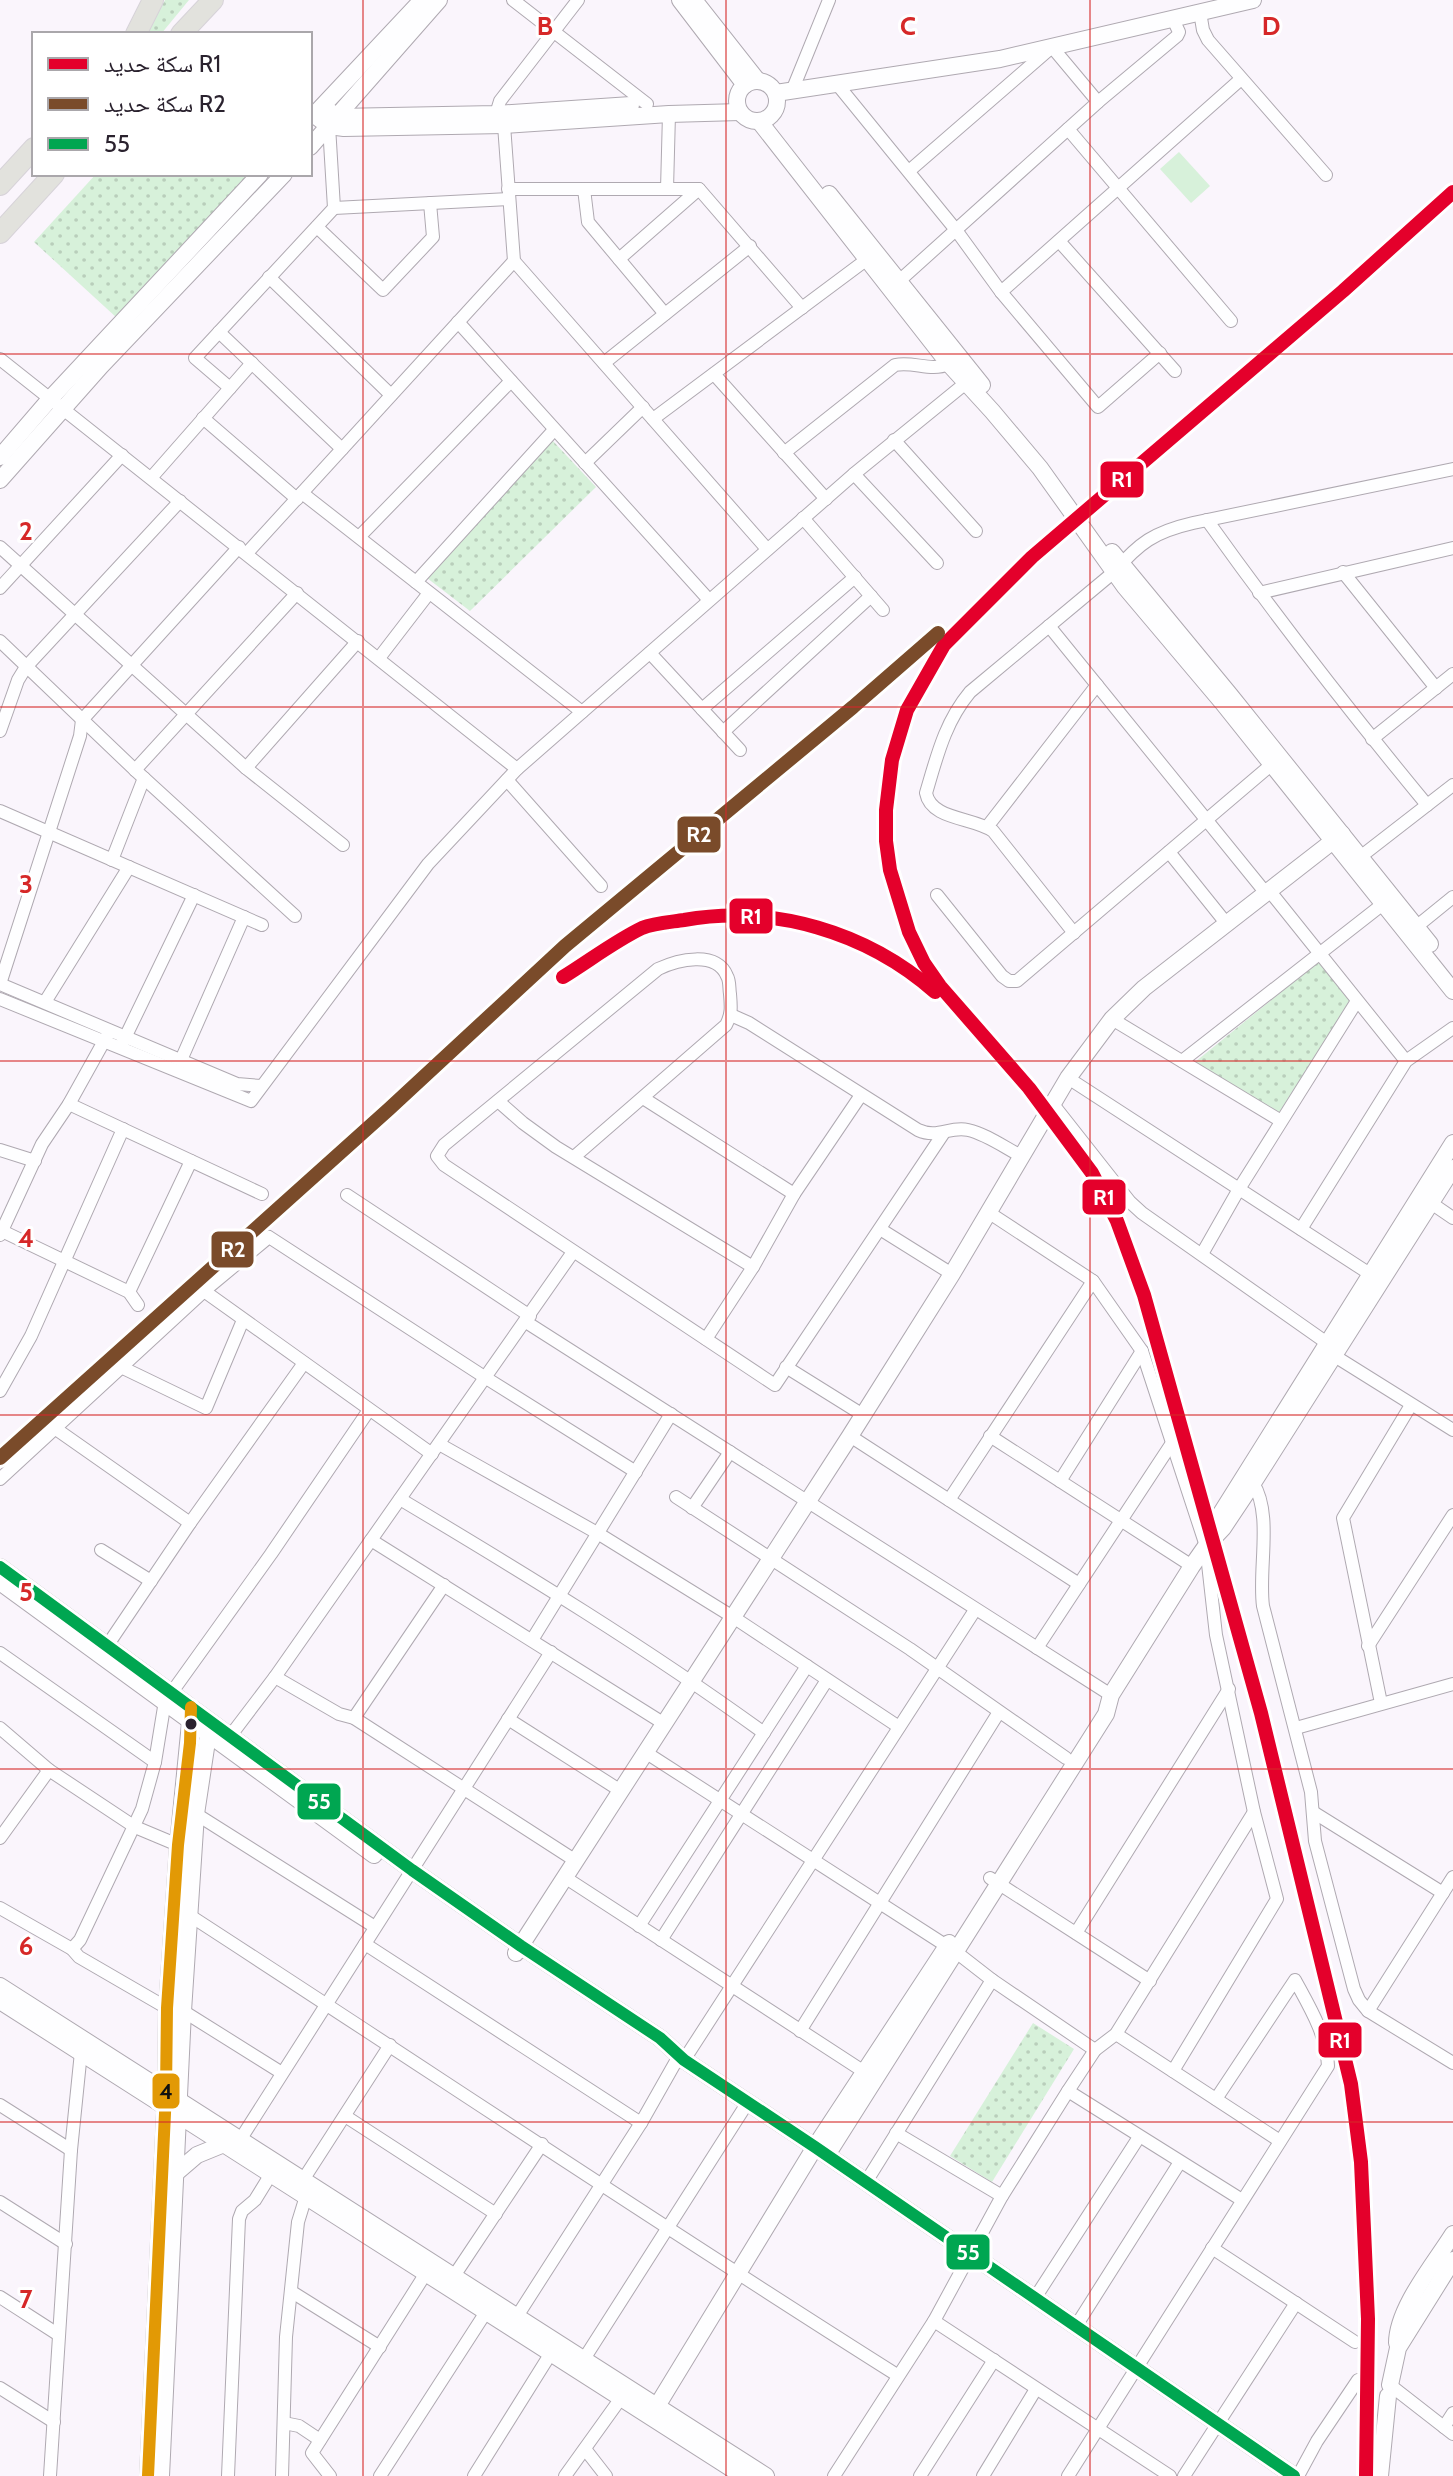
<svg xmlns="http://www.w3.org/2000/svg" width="1453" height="2476" font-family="Cabin,'Noto Naskh Arabic',sans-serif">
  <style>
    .grass { fill: url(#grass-dots) }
    .garden { fill: #d7f1da }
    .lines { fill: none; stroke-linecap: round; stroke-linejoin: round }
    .minor-casing { stroke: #afa9b1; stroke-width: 14 }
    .tertiary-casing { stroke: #afa9b1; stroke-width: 18 }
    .trunk-casing { stroke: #d7d3d9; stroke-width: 22 }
    .minor { stroke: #fefeff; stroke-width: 12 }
    .tertiary { stroke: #fefeff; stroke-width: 16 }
    .trunk { stroke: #e2e2dd; stroke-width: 20 }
    .bus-1-casing { stroke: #fff; stroke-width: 18 }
    .bus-2-casing { stroke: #fff; stroke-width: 18 }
    .bus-1 { stroke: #00a651; stroke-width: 12 }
    .bus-2 { stroke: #e29905; stroke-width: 12 }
    .rail-1-casing { stroke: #fff; stroke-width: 20 }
    .rail-2-casing { stroke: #fff; stroke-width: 20 }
    .rail-1 { stroke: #e4002b; stroke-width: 14 }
    .rail-2 { stroke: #7a4b2a; stroke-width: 14 }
    .grid { fill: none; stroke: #d62828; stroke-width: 2; stroke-opacity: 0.55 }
    .bus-dot { fill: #2a222e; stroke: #fff; stroke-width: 3 }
    .grid-label { font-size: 26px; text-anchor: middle; font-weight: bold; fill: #d62828; stroke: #fff; stroke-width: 6; stroke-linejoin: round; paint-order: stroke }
    .line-badge { stroke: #fff; stroke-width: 3 }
    .badge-label { font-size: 22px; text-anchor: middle; font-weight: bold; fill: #fff }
    .pale-badge-label { font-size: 22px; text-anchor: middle; font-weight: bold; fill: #111 }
  </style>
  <defs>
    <pattern id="grass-dots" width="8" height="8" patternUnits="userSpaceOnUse" patternTransform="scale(2)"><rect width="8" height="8" fill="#d7f1da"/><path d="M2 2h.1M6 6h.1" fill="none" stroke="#b9cebb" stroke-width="1.8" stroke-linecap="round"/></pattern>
  </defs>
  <rect width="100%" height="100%" fill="#faf5fc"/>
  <!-- grass -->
  <g class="grass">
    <path d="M165 0H189L161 34H146Z"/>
    <path d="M96 174H250L117 318 34 242Z"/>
    <path d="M552 440 596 487 470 611 427 578Z"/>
    <path d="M1318 962 1350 1001 1279 1113 1195 1062Z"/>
    <path d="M1033 2023 1074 2049 992 2182 950 2156Z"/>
  </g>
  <!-- garden -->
  <path class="garden" d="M1179 152 1210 186 1191 203 1160 169Z"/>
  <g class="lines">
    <defs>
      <g id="minor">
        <path d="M513 0 647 104"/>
        <path d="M1200 12 1203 30 1208 40 1326 175"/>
        <path d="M837 84 956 230 1001 292 1098 407 1160 353"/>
        <path d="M792 91 829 0"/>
        <path d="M496 114 500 101 578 0"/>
        <path d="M504 125 514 261 767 549"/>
        <path d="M1068 129 1231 321"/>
        <path d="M909 171 1052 47 1098 102"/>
        <path d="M508 189H699L802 308"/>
        <path d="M584 189 588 222 665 314"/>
        <path d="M667 189 669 114"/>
        <path d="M334 208 509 199"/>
        <path d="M317 227 383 290 433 237 430 203"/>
        <path d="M1059 241 1175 371"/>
        <path d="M619 259 699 189"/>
        <path d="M269 277 391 395"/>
        <path d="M898 282 1098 102 1177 36 1179 32 1173 19"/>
        <path d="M1001 292 1241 79"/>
        <path d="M458 322 709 600"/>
        <path d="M219 332 342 449"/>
        <path d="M0 359 517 769"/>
        <path d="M604 363 750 246"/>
        <path d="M714 374 826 499"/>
        <path d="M230 388 195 358 334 208 329 126"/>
        <path d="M203 418 297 499"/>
        <path d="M653 419 866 260"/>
        <path d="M894 440 976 531"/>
        <path d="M784 453 895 365C914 361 930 372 949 364"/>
        <path d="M585 463 643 407"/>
        <path d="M854 474 937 563"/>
        <path d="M151 478 252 363"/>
        <path d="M302 493 582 712"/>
        <path d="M803 518 883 610"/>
        <path d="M1207 520C1277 618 1351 713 1427 805"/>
        <path d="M359 537 511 381"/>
        <path d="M0 547 246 768 343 845"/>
        <path d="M247 553 514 261"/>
        <path d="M1343 572 1436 688"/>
        <path d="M416 582 554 430"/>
        <path d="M0 588 122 455"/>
        <path d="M1259 593 1453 548"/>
        <path d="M1049 626 1265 892"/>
        <path d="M0 641 135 770 295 916"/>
        <path d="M650 653 740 750"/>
        <path d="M379 658 429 593"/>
        <path d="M702 709 855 577"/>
        <path d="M0 731 18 680 26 667 180 501"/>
        <path d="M723 732 871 596"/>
        <path d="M1372 739 1453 674"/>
        <path d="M246 768 358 641"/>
        <path d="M135 770 297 593"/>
        <path d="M507 780 601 886"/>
        <path d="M0 811 262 925"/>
        <path d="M987 827 1097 685"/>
        <path d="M1169 852 1226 923"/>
        <path d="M112 860 144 778"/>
        <path d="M1355 861 1453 785"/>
        <path d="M1268 889 1406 1061"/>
        <path d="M937 895 1002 976 1009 981H1017L1271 765"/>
        <path d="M1416 927 1453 897"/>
        <path d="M1074 933 993 831C973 817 931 820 926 793 937 756 945 722 970 692L1114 572C1139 543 1154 532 1193 523L1453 469"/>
        <path d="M0 984 80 736 82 720 239 547"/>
        <path d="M0 984 237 1084 261 1086"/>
        <path d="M0 999 251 1101 428 864 517 769 854 474 972 378"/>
        <path d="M45 1002 129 867"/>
        <path d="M731 1015 749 1023 918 1130C938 1139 949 1126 968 1130 986 1134 1004 1147 1021 1156"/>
        <path d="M1112 1019 1281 1121"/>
        <path d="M122 1044 194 895"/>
        <path d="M181 1060 244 917"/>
        <path d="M1182 1061 1383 904"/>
        <path d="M1068 1078 1370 1274"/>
        <path d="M643 1098 794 1194"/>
        <path d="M498 1101 523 1123 556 1147 753 1267"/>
        <path d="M1052 1103 1130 1202 1142 1213 1327 1343 1333 1355 1453 1430"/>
        <path d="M69 1104 262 1194"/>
        <path d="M0 1150 35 1161"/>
        <path d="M574 1157 726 1025C732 1014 731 1006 730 994 729 988 730 981 727 976 716 950 677 960 658 969L444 1145 437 1156 444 1165 775 1385 943 1134"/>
        <path d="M347 1195 530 1316"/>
        <path d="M1431 1203 1453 1218"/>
        <path d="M988 1212 1093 1281 1142 1351 1206 1546 1216 1635 1254 1812 1277 1899 1173 2071"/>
        <path d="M880 1229 952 1274"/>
        <path d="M1301 1229 1406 1061 1453 1028"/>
        <path d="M2 1231 129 1292 138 1305"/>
        <path d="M0 1235 42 1144 69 1104 108 1034"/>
        <path d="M1202 1254 1239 1189 1357 1001"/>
        <path d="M204 1291 432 1454"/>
        <path d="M129 1292 191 1161"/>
        <path d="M526 1322 1111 1695"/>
        <path d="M706 1339 753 1267 794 1194 861 1095"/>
        <path d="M121 1367 206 1408 243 1320"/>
        <path d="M786 1367 863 1415"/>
        <path d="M0 1391 31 1336 123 1129"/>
        <path d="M56 1429 190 1523"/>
        <path d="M850 1436 1079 1584"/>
        <path d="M990 1436 1192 1566"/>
        <path d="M439 1444 599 1534 733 1617 899 1727"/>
        <path d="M0 1479 204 1291 269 1237 486 1378 636 1472"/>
        <path d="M1060 1481 1142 1351"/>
        <path d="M1253 1483C1273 1514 1258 1569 1263 1606L1311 1792 1315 1841 1354 1989 1359 2000 1368 2011 1453 2063"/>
        <path d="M676 1497 910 1649 1066 1758"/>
        <path d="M400 1499C524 1573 647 1648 764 1733"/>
        <path d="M949 1500 1093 1281"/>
        <path d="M692 1508 730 1452"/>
        <path d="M371 1540 663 1723"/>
        <path d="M101 1550 151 1581"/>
        <path d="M532 1640 671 1414"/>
        <path d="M107 1646 190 1523 304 1363"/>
        <path d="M1368 1646 1453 1515"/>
        <path d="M1037 1648 1172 1443"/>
        <path d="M0 1653 155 1762"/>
        <path d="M275 1677 339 1714 354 1718 576 1861"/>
        <path d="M172 1692 271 1554 369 1410"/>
        <path d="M1381 1703 1343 1518 1411 1405"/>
        <path d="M354 1718 444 1585"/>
        <path d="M508 1719 621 1791"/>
        <path d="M0 1728 49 1770 135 1827 178 1845"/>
        <path d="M1296 1728 1453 1684"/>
        <path d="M231 1735 275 1677 573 1252"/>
        <path d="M645 1752 956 1952 992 1980 1095 2050"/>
        <path d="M1313 1812 1443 1893"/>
        <path d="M196 1814 375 1927"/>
        <path d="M0 1838 49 1770"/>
        <path d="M566 1878 866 2073"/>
        <path d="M990 1878 1150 1981"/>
        <path d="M0 1908 72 1949 79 1957 167 2008"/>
        <path d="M189 1915C425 2068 659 2225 897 2375"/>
        <path d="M639 1926 807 1666"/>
        <path d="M1076 1933 1229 1689"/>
        <path d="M661 1940 827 1680"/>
        <path d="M365 1944 641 2123"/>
        <path d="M72 1949 80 1940 142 1809 155 1762 165 1701"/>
        <path d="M183 2011 282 2073"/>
        <path d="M1368 2011 1453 1877"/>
        <path d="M800 2031 999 1712"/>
        <path d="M1116 2034 1280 2141"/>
        <path d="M684 2060 975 1610"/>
        <path d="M1068 2091 1242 2200"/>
        <path d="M0 2105 71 2150"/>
        <path d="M345 2116 496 2214"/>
        <path d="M896 2133 1002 2196"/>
        <path d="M240 2140 551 1652"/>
        <path d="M303 2180 390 2045"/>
        <path d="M866 2182 992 1980"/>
        <path d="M0 2202 66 2244"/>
        <path d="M1212 2248 1355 2342"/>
        <path d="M454 2276 542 2144"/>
        <path d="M292 2292 380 2347"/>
        <path d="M0 2297 59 2335"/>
        <path d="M1035 2298 1139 2137"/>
        <path d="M514 2321 641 2123 679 2056"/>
        <path d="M934 2321 1170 2476"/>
        <path d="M1076 2326 1180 2162"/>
        <path d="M584 2359 748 2102"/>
        <path d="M1390 2385 1453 2434"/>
        <path d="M0 2388 54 2422"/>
        <path d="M284 2423 299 2426 320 2440"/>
        <path d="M1444 2427 1453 2413"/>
        <path d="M585 2449 606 2476"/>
        <path d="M50 2476 71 2150 81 2052"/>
        <path d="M228 2476 239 2219 242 2211 255 2200 271 2174"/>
        <path d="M282 2476 286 2337 298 2222 306 2196"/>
        <path d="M330 2476 312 2453 426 2273"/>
        <path d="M380 2476 486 2312"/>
        <path d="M474 2476 551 2353"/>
        <path d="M565 2476 621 2398"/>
        <path d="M834 2476 934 2321 1002 2196 1068 2091 1095 2050 1116 2034 1254 1812"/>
        <path d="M920 2476 994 2360"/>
        <path d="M983 2476 1036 2389"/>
        <path d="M1068 2476 1328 2066C1327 2035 1309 2006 1295 1980L1216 2099"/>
        <path d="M1184 2476 1296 2303"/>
        <path d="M1298 2476 1317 2441 1358 2380"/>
      </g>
      <g id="tertiary">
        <path d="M680 0 745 85"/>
        <path d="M694 0 757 80"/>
        <circle cx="757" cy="101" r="20"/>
        <path d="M776 93 1000 59 1253 0"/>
        <path d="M323 106 337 117 496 114 631 105"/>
        <path d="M316 113 422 0"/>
        <path d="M314 115 329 126 344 128 504 125 669 114 740 112"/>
        <path d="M759 121 949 364 992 411 1040 468 1125 587 1222 702 1453 991"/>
        <path d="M310 147 439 0"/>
        <path d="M829 194 982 385"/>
        <path d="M0 457 50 399 260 174"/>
        <path d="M0 480 101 366 284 174"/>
        <path d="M1112 552 1230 695 1430 944"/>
        <path d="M1213 1526 1453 1143"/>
        <path d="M0 1567 412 1870 521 1946 660 2038 684 2060 815 2147 1294 2476"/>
        <path d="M0 1582 374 1855"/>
        <path d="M516 1953 850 1436 952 1274 1068 1078 1112 1019 1144 988 1342 834"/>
        <path d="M0 1986 766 2476"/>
        <path d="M0 2001 743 2476"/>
        <path d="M827 2155 1106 1714 1111 1695 1192 1566 1206 1546 1223 1528 1253 1483 1453 1168"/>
        <path d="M176 2173 197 2155 224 2144"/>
        <path d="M1397 2343C1397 2308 1435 2263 1453 2234"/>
        <path d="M1390 2385 1398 2348 1453 2260"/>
        <path d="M657 2406 815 2147 949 1943"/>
        <path d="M148 2476 166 2092 167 2008 178 1845 191 1713"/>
        <path d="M161 2476 183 2011 196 1814 209 1728"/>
        <path d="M1380 2476 1388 2396"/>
      </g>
      <g id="trunk">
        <path d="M136 34 153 0"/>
        <path d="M181 34 213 0"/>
        <path d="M0 185 34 148"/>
        <path d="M0 233 54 174"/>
      </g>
    </defs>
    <!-- minor casing -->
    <use href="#minor" class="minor-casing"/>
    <!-- tertiary casing -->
    <use href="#tertiary" class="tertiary-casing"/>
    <!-- trunk casing -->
    <use href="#trunk" class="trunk-casing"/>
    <!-- minor -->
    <use href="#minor" class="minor"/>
    <!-- tertiary -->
    <use href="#tertiary" class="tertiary"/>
    <!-- trunk -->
    <use href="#trunk" class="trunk"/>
    <defs>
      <path id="bus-1" d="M0 1567 412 1870 521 1946 660 2038 684 2060 815 2147 1294 2476"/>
      <path id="bus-2" d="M148 2476 166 2092 167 2008 178 1845 190 1743 191 1707"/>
    </defs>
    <!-- bus-1 casing -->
    <use href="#bus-1" class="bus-1-casing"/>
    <!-- bus-2 casing -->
    <use href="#bus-2" class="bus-2-casing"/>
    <!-- bus-1 -->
    <use href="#bus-1" class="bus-1"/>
    <!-- bus-2 -->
    <use href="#bus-2" class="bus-2"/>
    <defs>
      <g id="rail-1">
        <path d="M563 977C589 961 615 941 642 928 654 923 671 922 684 920 773 904 867 932 935 992"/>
        <path d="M1366 2476 1368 2319 1361 2162 1351 2084 1261 1713 1144 1295 1117 1221 1092 1173 1029 1088 940 986 924 963 909 932 890 870 886 841V810L892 760 907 710 944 645 1032 557 1343 291 1453 192"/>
      </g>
      <path id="rail-2" d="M0 1458 389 1109 565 946 853 707 938 633"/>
    </defs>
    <!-- rail-1 casing -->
    <use href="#rail-1" class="rail-1-casing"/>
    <!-- rail-2 casing -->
    <use href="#rail-2" class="rail-2-casing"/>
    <!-- rail-1 -->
    <use href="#rail-1" class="rail-1"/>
    <!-- rail-2 -->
    <use href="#rail-2" class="rail-2"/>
  </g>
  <!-- grid -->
  <path class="grid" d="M363 0V2476M726 0V2476M1090 0V2476M0 354H1453M0 707H1453M0 1061H1453M0 1415H1453M0 1769H1453M0 2122H1453"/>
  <!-- markers -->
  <circle class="bus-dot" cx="191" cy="1724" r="7"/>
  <g class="grid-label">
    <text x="545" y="35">B</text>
    <text x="908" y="35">C</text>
    <text x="1271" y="35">D</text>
    <text x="26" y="540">2</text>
    <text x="26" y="893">3</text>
    <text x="26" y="1247">4</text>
    <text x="26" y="1601">5</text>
    <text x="26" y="1955">6</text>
    <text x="26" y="2308">7</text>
  </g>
  <g class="line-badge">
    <rect x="1099" y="460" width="46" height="39" rx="8" fill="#e4002b"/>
    <rect x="676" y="815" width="46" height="39" rx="8" fill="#7a4b2a"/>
    <rect x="728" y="897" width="46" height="38" rx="8" fill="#e4002b"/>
    <rect x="1081" y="1178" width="46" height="38" rx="8" fill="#e4002b"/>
    <rect x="210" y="1230" width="45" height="39" rx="8" fill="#7a4b2a"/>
    <rect x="296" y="1782" width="46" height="39" rx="8" fill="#00a651"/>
    <rect x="1317" y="2021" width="46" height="38" rx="8" fill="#e4002b"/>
    <rect x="151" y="2072" width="30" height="38" rx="8" fill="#e29905"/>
    <rect x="945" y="2233" width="46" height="38" rx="8" fill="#00a651"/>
  </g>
  <g class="badge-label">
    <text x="1122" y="487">R1</text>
    <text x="699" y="842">R2</text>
    <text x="751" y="924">R1</text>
    <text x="1104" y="1205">R1</text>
    <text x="233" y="1257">R2</text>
    <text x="319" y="1809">55</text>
    <text x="1340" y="2048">R1</text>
    <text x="968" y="2260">55</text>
  </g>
  <g class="pale-badge-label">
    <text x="166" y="2099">4</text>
  </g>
  <!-- legend -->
  <rect x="32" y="32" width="280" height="144" fill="#ffffff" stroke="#aaa7ab" stroke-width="2"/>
  <rect x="48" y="58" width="40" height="12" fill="#e4002b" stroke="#aaa7ab" stroke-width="2"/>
  <text x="104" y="72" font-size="24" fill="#2a222e">سكة حديد R1</text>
  <rect x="48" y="98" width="40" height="12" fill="#7a4b2a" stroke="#aaa7ab" stroke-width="2"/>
  <text x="104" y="112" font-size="24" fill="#2a222e">سكة حديد R2</text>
  <rect x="48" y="138" width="40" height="12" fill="#00a651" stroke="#aaa7ab" stroke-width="2"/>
  <text x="104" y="152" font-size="24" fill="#2a222e">55</text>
</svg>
